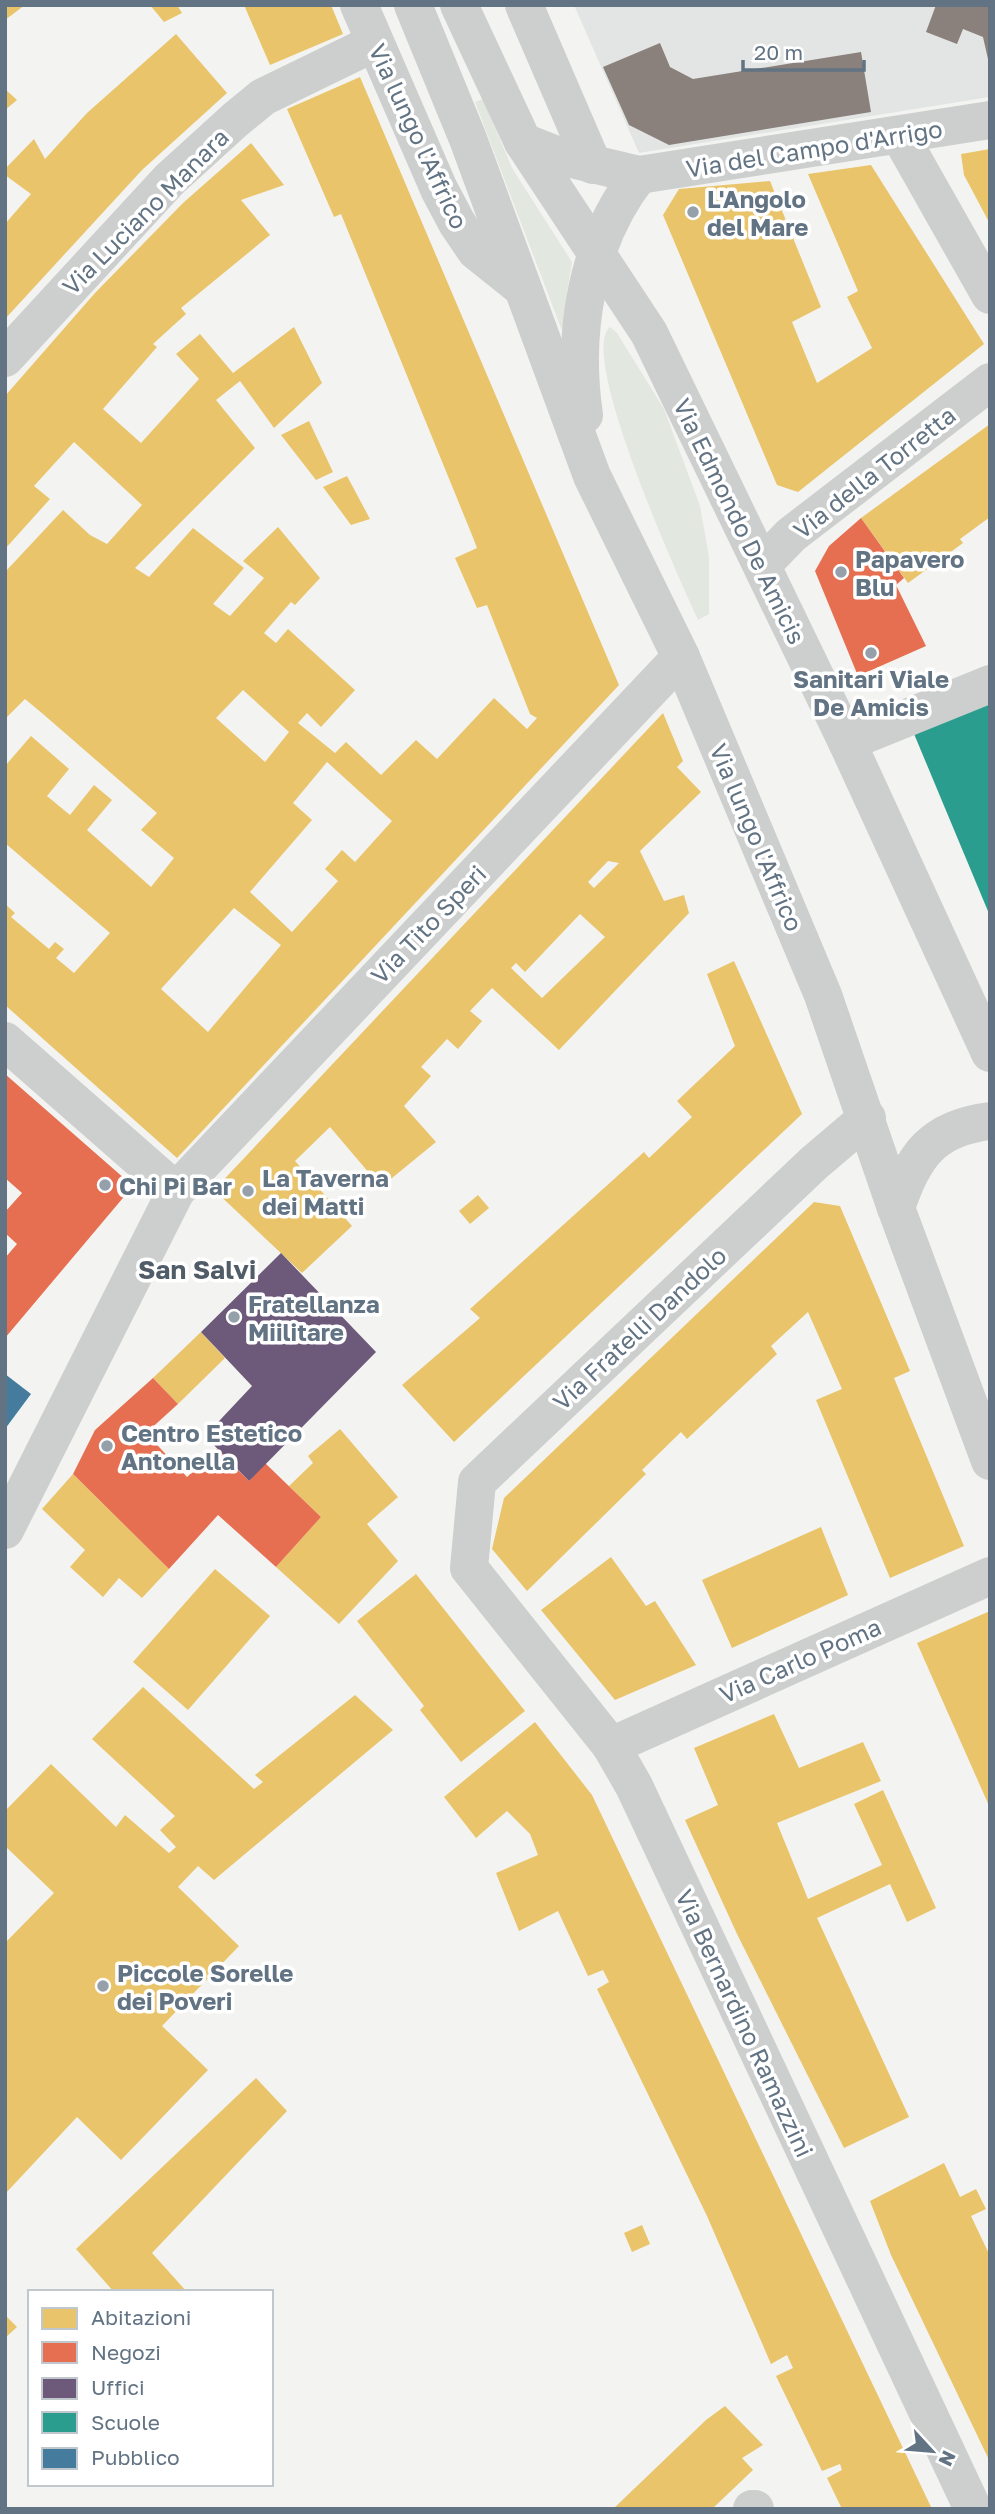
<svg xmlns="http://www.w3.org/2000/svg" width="995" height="2514" font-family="'Golos Text',sans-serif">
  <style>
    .built { fill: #e3e5e4 }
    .green { fill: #e2e7df }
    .homes { fill: #e9c46a; fill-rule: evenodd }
    .shops { fill: #e76f51 }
    .offices { fill: #6d597a }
    .schools { fill: #2a9d8f }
    .public { fill: #457b9d }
    .industry { fill: #8a817c }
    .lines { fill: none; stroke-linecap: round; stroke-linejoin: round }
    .minor { stroke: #cdcece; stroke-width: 38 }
    .poi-dot { fill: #95a0aa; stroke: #fff; stroke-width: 2.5 }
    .labels { text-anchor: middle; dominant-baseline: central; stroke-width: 7; stroke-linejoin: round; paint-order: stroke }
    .street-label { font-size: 24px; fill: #627383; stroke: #fff }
    .poi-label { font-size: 24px; font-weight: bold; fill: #627383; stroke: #fff; text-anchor: start }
    .neighbourhood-label { font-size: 26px; font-weight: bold; fill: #505c67; stroke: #fff }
  </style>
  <rect width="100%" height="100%" fill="#f3f4f1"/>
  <!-- built -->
  <path class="built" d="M574 5H990V97L639 153Z"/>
  <!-- green -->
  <g class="green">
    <path d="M483 99 512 168 572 262 567 293 569 349 475 102Z"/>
    <path d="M610 327 617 333 664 409 700 506 709 557V614L698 620C680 581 577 354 610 327Z"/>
  </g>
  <!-- homes -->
  <g class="homes">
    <path d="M5 5H25L5 20Z"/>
    <path d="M150 5H177L182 13 164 22Z"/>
    <path d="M244 5H331L343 34 270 65Z"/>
    <path d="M176 34 227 93 142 170 5 319V224L31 194 5 175V169L34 139 45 159 87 113Z"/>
    <path d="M360 77 619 685 177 1158 5 1005V904L15 913 11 917 49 949 55 942 64 949 56 958 74 973 110 933 5 843V766L31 736 69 769 47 796 70 815 94 785 112 800 87 830 151 887 174 858 141 830 157 813 43 714 25 699 7 717 5 715V572L63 510 90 535 107 544 142 505 74 442 34 486 50 499 5 549V396L95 293 183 203 251 143 284 185 241 200 270 235 181 308 186 314 153 344 157 347 103 409 141 443 199 379 176 354 200 334 233 373 294 327 322 383 274 428 240 381 216 400 255 448 135 568 149 577 193 528 244 568 213 604 230 616 264 578 243 561 278 527 320 578 295 605 291 602 264 633 276 643 288 629 355 690 321 727 307 713 298 723 335 753 346 742 381 775 416 740 437 759 494 698 527 729 537 718 530 714 487 605 477 608 455 558 477 548 472 535 341 214 334 217 287 109ZM243 690 289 732 265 762 216 718ZM327 762 392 821 355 862 342 850 325 869 338 881 292 932 250 892 312 820 293 803ZM234 908 281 945 208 1032 161 989Z"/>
    <path d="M5 89 17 100 5 110Z"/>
    <path d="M990 149V224L964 175 961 154Z"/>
    <path d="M871 165 984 344 798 492 777 485 663 215 679 189 770 181 821 307 792 322 817 383 872 348 847 297 858 291 808 174Z"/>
    <path d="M309 421 333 472 316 480 281 435Z"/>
    <path d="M990 424V517L960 539 963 543 908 583 861 518Z"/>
    <path d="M347 476 370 519 351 525 323 487Z"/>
    <path d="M663 713 683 761 677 767 701 792 640 851 664 901 684 895 689 913 559 1050 492 988 470 1011 482 1021 458 1049 447 1039 421 1067 431 1076 404 1106 436 1142 381 1187 330 1127 295 1161 352 1226 302 1273 214 1190ZM608 861 619 863 594 888 588 882ZM580 914 605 937 542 998 511 968 516 963 525 972Z"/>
    <path d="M734 961 802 1114 454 1442 402 1385 480 1318 470 1309 644 1152 649 1158 692 1117 677 1101 735 1046 707 974Z"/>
    <path d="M478 1195 489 1208 470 1224 459 1211Z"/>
    <path d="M814 1202 840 1206 910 1371 894 1378 964 1546 890 1578 816 1400 842 1389 808 1312 771 1346 777 1354 687 1439 681 1432 642 1470 646 1474 527 1591 492 1549 504 1498Z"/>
    <path d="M201 1332 225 1358 178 1404 153 1378Z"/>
    <path d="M340 1429 398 1497 367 1524 398 1561 339 1624 276 1567 321 1517 289 1486 313 1463 308 1456Z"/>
    <path d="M73 1474 169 1569 142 1598 119 1578 103 1597 70 1567 85 1550 42 1509Z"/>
    <path d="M821 1527 848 1595 732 1648 702 1580Z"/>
    <path d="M611 1557 646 1606 655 1601 696 1665 615 1700 541 1610Z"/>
    <path d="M215 1569 270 1616 188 1710 133 1662Z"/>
    <path d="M416 1574 525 1711 461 1762 420 1710 424 1706 357 1621Z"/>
    <path d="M990 1611V1808L917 1643Z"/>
    <path d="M143 1687 254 1789 263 1782 255 1775 355 1695 393 1730 214 1880 198 1866 178 1887 239 1946 162 2026 208 2070 121 2160 77 2117 5 2194V1943L54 1893 5 1846V1811L51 1764 116 1827 125 1815 169 1853 176 1847 160 1830 175 1816 92 1739Z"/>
    <path d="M774 1714 799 1768 863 1742 881 1781 777 1823 808 1899 882 1865 854 1804 883 1790 936 1908 907 1922 890 1884 817 1918 909 2117 844 2148 737 1934 685 1820 718 1805 694 1748Z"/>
    <path d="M535 1722 592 1795 932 2509H842L827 2478 842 2470 840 2464 822 2471 776 2376 793 2368 787 2355 771 2364 707 2216 597 1989 609 1982 603 1970 588 1976 558 1911 519 1931 496 1873 538 1855 530 1834 507 1811 476 1838 444 1797Z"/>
    <path d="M256 2078 287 2111 152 2253 187 2292H114L76 2249Z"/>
    <path d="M944 2163 960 2197 976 2189 986 2209 971 2216 990 2256V2462L891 2255 870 2201Z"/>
    <path d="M642 2225 650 2244 632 2252 624 2233Z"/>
    <path d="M5 2315 17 2327 5 2338Z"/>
    <path d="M725 2406 763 2445 742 2458 753 2470 712 2509H613L706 2420Z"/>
  </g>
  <!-- shops -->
  <g class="shops">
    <path d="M861 518 904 578 896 585 926 646 858 676 815 571 829 546Z"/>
    <path d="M5 1074 133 1186 5 1338V1258L17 1244 5 1233V1212L22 1193 5 1178Z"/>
    <path d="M153 1378 178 1404 146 1433 187 1477 217 1449 249 1481 265 1463 321 1517 276 1567 218 1515 169 1569 73 1474 95 1430Z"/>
  </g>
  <!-- offices -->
  <path class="offices" d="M281 1253 376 1352 249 1481 205 1436 252 1386 201 1332Z"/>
  <!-- schools -->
  <path class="schools" d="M990 697V916L912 729Z"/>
  <!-- public -->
  <path class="public" d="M5 1374 31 1394 5 1429Z"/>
  <!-- industry -->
  <g class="industry">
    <path d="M936 5H990V68L983 37 963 29 957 44 926 32Z"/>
    <path d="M660 43 670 67 693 79 861 52 871 112 669 145 629 125 603 67Z"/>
  </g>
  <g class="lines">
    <!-- minor -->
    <g class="minor">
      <path d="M359 5 439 189 457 223 476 251 521 287"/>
      <path d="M413 5 468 139 592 476 681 657 823 995 896 1208 990 1461"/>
      <path d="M459 5 523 142 649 333 847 742 990 1053"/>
      <path d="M524 5 593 165"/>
      <path d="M900 136 990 295"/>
      <path d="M523 142 559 156 639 175 990 120"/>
      <path d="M5 358 169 180 235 120 263 97 374 43"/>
      <path d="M584 415C572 333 586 242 639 175"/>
      <path d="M762 565 791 535 990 382"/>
      <path d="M847 742 990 684"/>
      <path d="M5 1041 176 1191"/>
      <path d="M867 1118 814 1163 477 1482 469 1568 611 1746 634 1786 973 2509"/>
      <path d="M896 1208C913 1156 932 1128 990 1121"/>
      <path d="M5 1530 176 1191 681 657"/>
      <path d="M611 1746 990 1576"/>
      <path d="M752 2509H755"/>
    </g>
  </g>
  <!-- markers -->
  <g class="poi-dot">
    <circle cx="693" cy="212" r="7"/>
    <circle cx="841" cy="572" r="7"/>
    <circle cx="871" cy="653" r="7"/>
    <circle cx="105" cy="1185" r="7"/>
    <circle cx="248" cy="1191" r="7"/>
    <circle cx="234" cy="1317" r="7"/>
    <circle cx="107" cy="1446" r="7"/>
    <circle cx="103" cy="1986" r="7"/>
  </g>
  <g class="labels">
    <!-- street labels -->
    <g class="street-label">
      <text transform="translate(419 136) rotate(65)">Via lungo l'Affrico</text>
      <text transform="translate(814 148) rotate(-9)">Via del Campo d'Arrigo</text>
      <text transform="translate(145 211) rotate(-45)">Via Luciano Manara</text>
      <text transform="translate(874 472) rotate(-38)">Via della Torretta</text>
      <text transform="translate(740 521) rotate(64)">Via Edmondo De Amicis</text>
      <text transform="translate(757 837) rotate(67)">Via lungo l'Affrico</text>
      <text transform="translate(428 924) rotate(-46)">Via Tito Speri</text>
      <text transform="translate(639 1328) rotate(-43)">Via Fratelli Dandolo</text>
      <text transform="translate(800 1660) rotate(-24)">Via Carlo Poma</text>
      <text transform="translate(745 2023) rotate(65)">Via Bernardino Ramazzini</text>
    </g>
    <!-- poi labels -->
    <g class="poi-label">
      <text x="707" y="198">L'Angolo<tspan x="707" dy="28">del Mare</tspan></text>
      <text x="855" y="558">Papavero<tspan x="855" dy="28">Blu</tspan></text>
      <text x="871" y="678" text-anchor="middle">Sanitari Viale<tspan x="871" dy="28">De Amicis</tspan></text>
      <text x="262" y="1177">La Taverna<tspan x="262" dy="28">dei Matti</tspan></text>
      <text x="119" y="1185">Chi Pi Bar</text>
      <text x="248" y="1303">Fratellanza<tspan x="248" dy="28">Miilitare</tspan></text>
      <text x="121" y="1432">Centro Estetico<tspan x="121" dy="28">Antonella</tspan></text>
      <text x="117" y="1972">Piccole Sorelle<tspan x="117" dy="28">dei Poveri</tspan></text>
    </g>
    <!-- neighbourhood labels -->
    <g class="neighbourhood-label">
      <text x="197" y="1269">San Salvi</text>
    </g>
  </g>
  <!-- border -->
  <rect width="995" height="2514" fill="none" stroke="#627383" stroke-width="14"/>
  <!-- legend -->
  <rect x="28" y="2290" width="245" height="196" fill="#ffffff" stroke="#c0c7cd" stroke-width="2"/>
  <rect x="42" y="2308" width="35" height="21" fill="#e9c46a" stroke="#c0c7cd" stroke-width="2"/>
  <text x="91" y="2325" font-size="21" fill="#627383">Abitazioni</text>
  <rect x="42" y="2342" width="35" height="21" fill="#e76f51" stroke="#c0c7cd" stroke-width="2"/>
  <text x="91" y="2360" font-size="21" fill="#627383">Negozi</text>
  <rect x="42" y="2378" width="35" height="21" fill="#6d597a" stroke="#c0c7cd" stroke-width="2"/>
  <text x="91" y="2395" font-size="21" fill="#627383">Uffici</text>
  <rect x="42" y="2412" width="35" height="21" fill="#2a9d8f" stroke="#c0c7cd" stroke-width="2"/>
  <text x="91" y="2430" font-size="21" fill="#627383">Scuole</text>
  <rect x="42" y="2448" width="35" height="21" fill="#457b9d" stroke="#c0c7cd" stroke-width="2"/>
  <text x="91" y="2465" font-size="21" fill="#627383">Pubblico</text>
  <!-- north arrow -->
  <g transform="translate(932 2451) rotate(116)" stroke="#ffffff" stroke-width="5" paint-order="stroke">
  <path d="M0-5L12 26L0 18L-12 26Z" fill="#627383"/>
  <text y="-10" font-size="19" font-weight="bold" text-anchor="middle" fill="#627383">N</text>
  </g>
  <!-- scale -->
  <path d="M743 60v10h121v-10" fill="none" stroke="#627383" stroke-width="3.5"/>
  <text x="754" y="60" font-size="21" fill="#627383" stroke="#ffffff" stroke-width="5" paint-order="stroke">20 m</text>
</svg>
